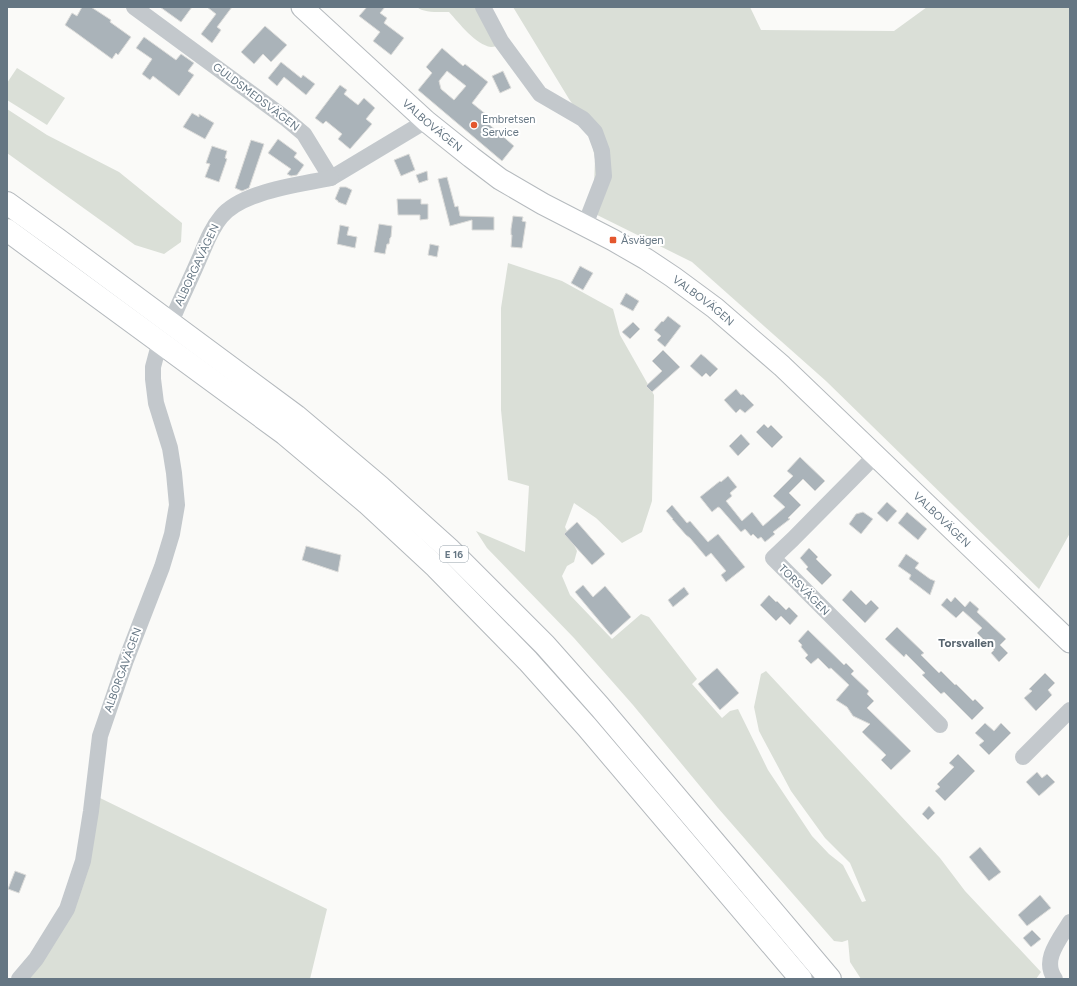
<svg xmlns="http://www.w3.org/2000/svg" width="1077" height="986" font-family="Figtree,sans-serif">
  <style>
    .green { fill: #dadfd7 }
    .building { fill: #aab3b9; stroke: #dcdcda; fill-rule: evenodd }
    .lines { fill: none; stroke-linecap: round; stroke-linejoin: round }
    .major-casing { stroke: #b5babe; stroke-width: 23 }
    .highway-casing { stroke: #b4b9bd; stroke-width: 24 }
    .minor { stroke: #c3c8cc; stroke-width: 16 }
    .major { stroke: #fff; stroke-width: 21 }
    .highway { stroke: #fff; stroke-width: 22 }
    .poi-dot { fill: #e4572e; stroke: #fff; stroke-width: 1.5 }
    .labels { text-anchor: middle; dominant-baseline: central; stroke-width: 4; stroke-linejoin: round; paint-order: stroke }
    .shield { fill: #fff; stroke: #939fa8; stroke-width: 1 }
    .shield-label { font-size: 10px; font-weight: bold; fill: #657683 }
    .street-label { font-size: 11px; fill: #657683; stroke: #fff }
    .poi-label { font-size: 11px; fill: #657683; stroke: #fff; text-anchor: start }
    .neighbourhood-label { font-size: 12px; font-weight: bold; fill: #57646e; stroke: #fff }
  </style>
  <rect width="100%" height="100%" fill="#fafaf8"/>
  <!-- green -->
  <g class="green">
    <path d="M417 7H479L501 44C497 45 495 47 491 47 476 45 459 23 449 12 440 12 423 13 417 7Z"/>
    <path d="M513 7H750L761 30 894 31 927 7H1070V533L1039 589 826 381 692 262 587 210 594 185 595 159 589 128 569 99Z"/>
    <path d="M17 68 65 98 47 125 7 100V83Z"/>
    <path d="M7 109 47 135 119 172 182 223 181 242 164 254 135 245 7 153Z"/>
    <path d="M508 263 562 281 613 309 620 335 654 395 652 501 642 532 622 543 596 518 574 503 565 527 577 551 574 562 567 566 562 576 570 595 612 639 641 614 649 617 697 679 692 684 722 718 730 711 738 709 768 770 812 836 829 854 843 865 862 902 866 901 850 863 825 838 791 791 759 731 754 707 761 674 766 671 940 858 965 891 1041 972 1036 979H861L850 962 848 940 842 942 834 941 718 808 633 705 574 638 487 548 476 531 525 552 529 486 508 480 501 410V308Z"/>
    <path d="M98 797 327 909 310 979H26L70 910Z"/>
  </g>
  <!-- building -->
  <g class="building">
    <path d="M82 7H91L111 20 110 22 131 37 118 55 116 53 112 59 75 32 65 25 72 13 77 16Z"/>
    <path d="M160 7H192L181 22Z"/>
    <path d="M207 7H232L217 27 221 30 212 43 201 34 216 14Z"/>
    <path d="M367 7H385L380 13 387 18 384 23 404 38 391 55 373 41 380 32 359 16Z"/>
    <path d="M265 26 287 45 271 62 263 54 254 64 241 52Z"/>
    <path d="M144 37 176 60 181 54 194 63 188 71 194 75 179 96 153 76 150 80 142 74 152 59 136 48Z"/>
    <path d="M442 48 463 66 465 64 488 82 472 103 488 116 484 120 514 146 502 161 418 90 432 73 426 67ZM447 71 466 86 454 100 441 89 439 81Z"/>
    <path d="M281 62 301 78 303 75 315 84 306 95 284 77 277 86 268 78Z"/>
    <path d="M503 71 511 88 500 93 492 76Z"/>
    <path d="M340 85 347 90 344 94 358 105 364 98 375 108 366 119 372 124 350 149 338 139 342 134 326 121 323 124 315 118Z"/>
    <path d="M192 113 199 117V114L214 123 205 139 183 127Z"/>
    <path d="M278 139 297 153 294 157 304 165 297 175 291 176 287 174 291 169 268 153Z"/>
    <path d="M251 140 264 144 249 188 242 191 235 188Z"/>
    <path d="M212 146 227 151 225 158 227 159 219 182 205 177 210 164 206 163Z"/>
    <path d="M409 154 415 170 401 176 394 160Z"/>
    <path d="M427 171 428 180 419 183 416 175Z"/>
    <path d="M447 177 455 207 458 206 460 216 494 217V230H472V220L450 226 438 179Z"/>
    <path d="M340 187H346L352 190 346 205 338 202V201L335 199Z"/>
    <path d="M397 199H421V204H428V219L420 220V215H398Z"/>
    <path d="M513 216 523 217 522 221 526 222 522 248 511 247 512 235H511V229Z"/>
    <path d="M379 224 392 226 391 237 390 238 389 244H387L385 254 374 252Z"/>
    <path d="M340 225 349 227 347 235 357 237 355 248 337 244Z"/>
    <path d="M430 244 439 246 437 257 428 255Z"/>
    <path d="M580 266 593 273 583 290 571 283Z"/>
    <path d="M626 293 639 301 633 311 620 304Z"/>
    <path d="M668 316 681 326 665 347 657 340 661 336 654 330 662 321 663 322Z"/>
    <path d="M633 322 640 329 630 339 622 332Z"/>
    <path d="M663 350 680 367 652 392 646 386 662 371 652 361Z"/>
    <path d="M701 354 706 358 718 369 710 377 706 373 702 377 690 366Z"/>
    <path d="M736 389 741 395 743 394 754 405 745 413 740 409 736 413 724 400Z"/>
    <path d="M764 424 768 428 771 425 783 437 772 448 756 432Z"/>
    <path d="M741 434 750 444 738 456 729 446Z"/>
    <path d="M800 457 825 481 815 491 803 479 789 493 801 505 788 518 790 519 773 532 775 534 765 542 761 537 758 539 753 534 751 536 745 529 741 532 720 508 718 507 712 512 700 497 720 481 721 482 728 476 737 487 730 493 732 496 726 501 742 521 752 512 763 526 785 507 773 496 793 476 787 471Z"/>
    <path d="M887 502 897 511 887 522 877 513Z"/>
    <path d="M672 505 687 523 690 521 708 542 718 534 745 567 726 582 721 575 726 571 711 553 706 557 690 538 686 535 672 519H673L666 511Z"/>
    <path d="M863 512 873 519 861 534 849 524 856 514Z"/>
    <path d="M907 512 927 529 918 540 898 523Z"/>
    <path d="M577 522 605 554 592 565 564 534Z"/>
    <path d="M306 546 341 555 338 572 302 560Z"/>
    <path d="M809 548 818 557 816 559 832 575 822 585 806 569 808 567 800 558Z"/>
    <path d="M906 554 919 563 915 568 930 579 935 581 930 595 909 579 911 575 898 566Z"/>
    <path d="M583 585 593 597 605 586 631 617 611 635 575 592Z"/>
    <path d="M684 587 689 594 673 607 668 600Z"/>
    <path d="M851 590 866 605 871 600 879 608 865 623 842 600Z"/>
    <path d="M769 595 776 602 777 601 786 610 789 607 798 616 790 625 781 616 776 621 760 605Z"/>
    <path d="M955 597 965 607 970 601 979 609 977 612 1006 639 1000 645 1008 653 999 662 991 653 994 650 977 633 982 628 963 611 956 618 941 605 947 598 951 602Z"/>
    <path d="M897 627 924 653 921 655 939 673 941 671 955 685 956 684 973 701 975 699 984 708 972 720 944 692 941 694 922 675 925 673 906 654 904 657 885 639Z"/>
    <path d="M808 630 844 665 846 663 854 671 851 674 869 691 867 694 874 701 867 708 911 751 891 770 881 760 886 755 862 732 870 724 853 716 847 707 836 700 849 685 831 668 829 669 818 658 811 664 805 658 808 655 801 647 802 645 798 641Z"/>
    <path d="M717 668 739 693 720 710 698 684Z"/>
    <path d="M1045 673 1055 683 1048 690 1052 695 1036 711 1024 698 1032 691 1029 689Z"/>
    <path d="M985 723 994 731 1001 723 1011 733 989 755 979 745 984 741 975 733Z"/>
    <path d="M958 754 975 771 945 801 935 791 940 787 937 784 954 767 949 763Z"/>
    <path d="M1037 772 1042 778 1047 774 1055 782 1039 796 1026 782Z"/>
    <path d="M929 806 935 813 928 820 922 814Z"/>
    <path d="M980 847 1001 872 989 881 969 857Z"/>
    <path d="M15 871 26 875 19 893 8 889Z"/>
    <path d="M1040 895 1051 908 1027 926 1018 915Z"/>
    <path d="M1032 930 1041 939 1031 947 1023 938Z"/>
  </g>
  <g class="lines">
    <defs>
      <g id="major">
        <path id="s1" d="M302 7 426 121 471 157 500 179 543 204 613 240 646 259 673 277 715 308 782 366 1070 642"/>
      </g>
      <g id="highway">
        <path d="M7 203 57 239 296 416 380 487 450 550 545 645 600 707 830 979"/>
        <path d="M7 230 285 434 367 503 436 567 528 661 587 727 801 979"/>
      </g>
    </defs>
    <!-- major casing -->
    <use href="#major" class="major-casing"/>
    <!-- highway casing -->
    <use href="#highway" class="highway-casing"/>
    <!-- minor -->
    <g class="minor">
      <path d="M134 7 285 118 304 134 331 178 426 121"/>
      <path d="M483 7 501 41 540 94 583 119 595 132 602 151 604 176 585 225"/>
      <path d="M175 313C183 294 192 276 200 257 206 243 211 229 221 217 242 191 299 185 331 178"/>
      <path d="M876 455 793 539 773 558 940 725"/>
      <path d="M1023 757 1070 710"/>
      <path d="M19 979 36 959 67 909 83 861 91 811 100 736 126 660 162 567 172 534 177 505 174 473 170 448 156 403 153 379V367L157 352"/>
      <path d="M1055 979C1041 960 1060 939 1070 922"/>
    </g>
    <!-- major -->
    <use href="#major" class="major"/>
    <!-- highway -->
    <use href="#highway" class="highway"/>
  </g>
  <!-- markers -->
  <g class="poi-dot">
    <circle cx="474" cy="125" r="4"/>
    <rect x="609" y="236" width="8" height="8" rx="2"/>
  </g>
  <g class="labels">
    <!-- shield labels -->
    <rect class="shield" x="440" y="546" width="28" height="16" rx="3"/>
    <g class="shield-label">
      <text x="454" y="554">E 16</text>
    </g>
    <!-- street labels -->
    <g class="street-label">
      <text transform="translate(256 97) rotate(37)">GULDSMEDSVÄGEN</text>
      <text stroke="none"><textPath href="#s1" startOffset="176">VALBOVÄGEN</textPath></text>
      <text transform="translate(197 265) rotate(-65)">ALBORGAVÄGEN</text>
      <text stroke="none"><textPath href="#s1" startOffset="500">VALBOVÄGEN</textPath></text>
      <text stroke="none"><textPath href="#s1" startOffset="824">VALBOVÄGEN</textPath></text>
      <text transform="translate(804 590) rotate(45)">TORSVÄGEN</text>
      <text transform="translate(123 670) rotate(-70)">ALBORGAVÄGEN</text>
    </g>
    <!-- poi labels -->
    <g class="poi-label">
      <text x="482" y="119">Embretsen<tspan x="482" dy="13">Service</tspan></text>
      <text x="621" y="240">Åsvägen</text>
    </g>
    <!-- neighbourhood labels -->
    <g class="neighbourhood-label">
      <text x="966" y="643">Torsvallen</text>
    </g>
  </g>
  <!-- border -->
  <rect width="1077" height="986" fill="none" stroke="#657683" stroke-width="16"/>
</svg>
